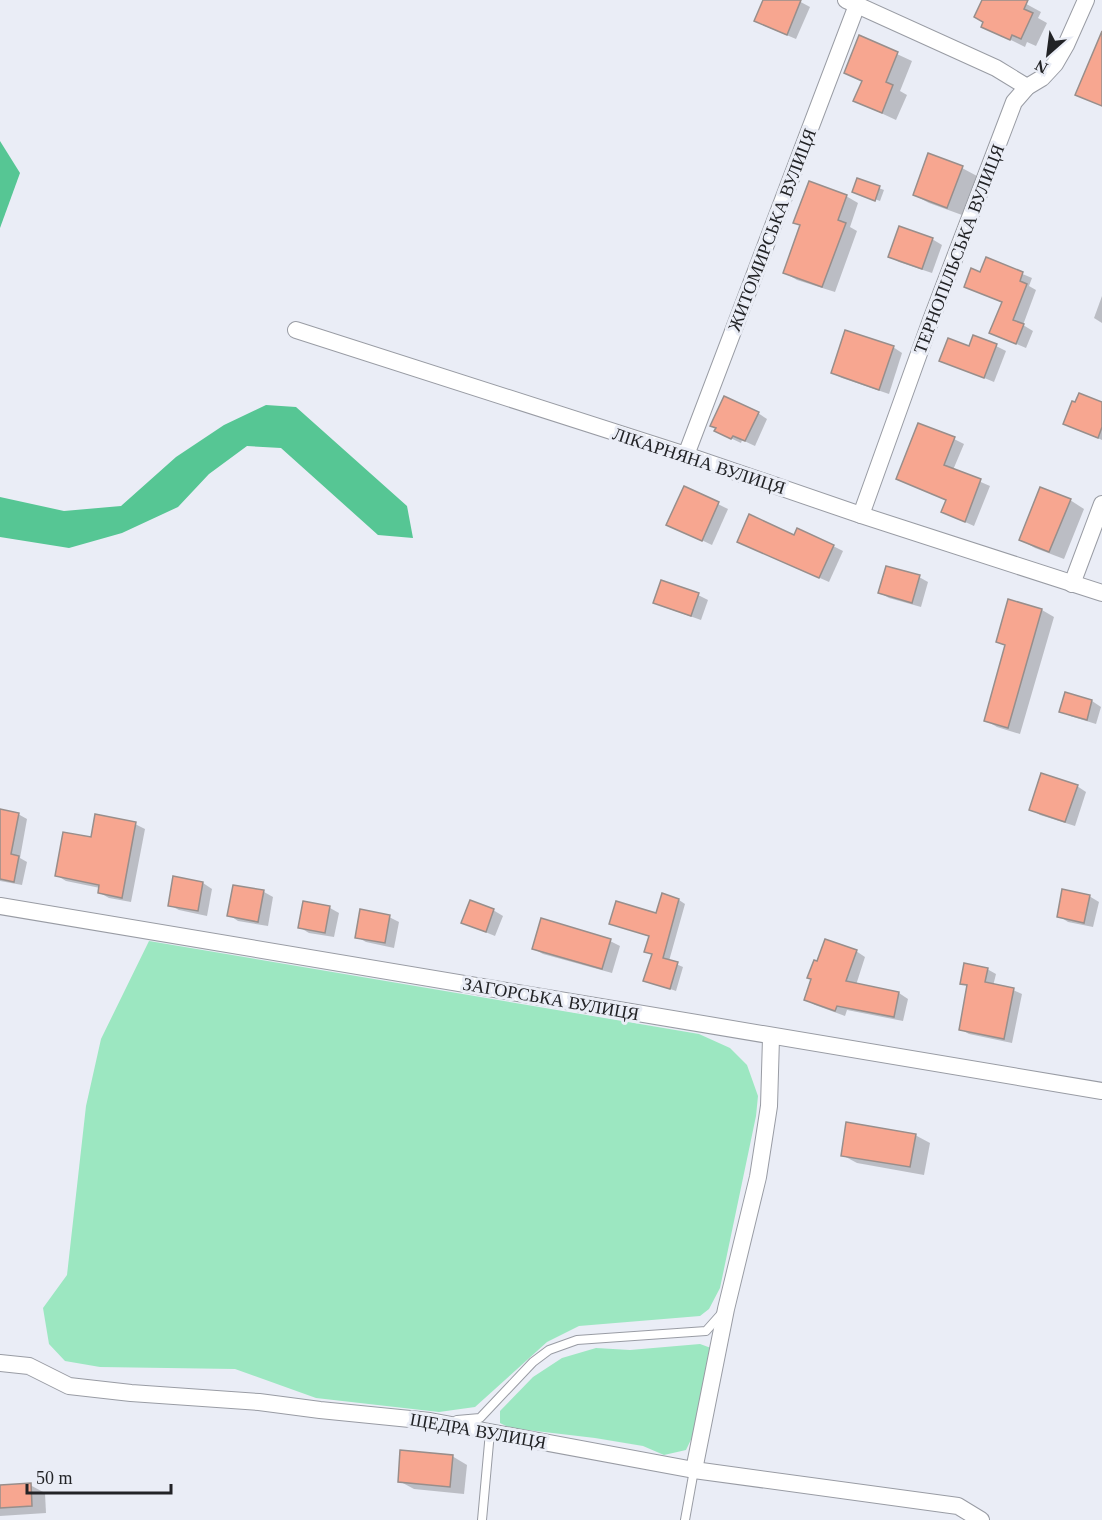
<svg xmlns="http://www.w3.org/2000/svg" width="1102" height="1520" font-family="'Times New Roman',serif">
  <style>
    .green { fill: #9ce7c1 }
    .forest { fill: #56c694 }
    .shadow { fill: #0003 }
    .building { fill: #f7a690; stroke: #988e8b; stroke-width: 1.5 }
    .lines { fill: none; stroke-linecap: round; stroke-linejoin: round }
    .service-casing { stroke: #999ca4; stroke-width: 10 }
    .minor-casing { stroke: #999ca4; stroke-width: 18 }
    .service { stroke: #fff; stroke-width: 8 }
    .minor { stroke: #fff; stroke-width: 16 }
    .labels { text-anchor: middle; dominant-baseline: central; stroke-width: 6; stroke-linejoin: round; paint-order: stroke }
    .street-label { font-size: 18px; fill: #222326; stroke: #eaedf6 }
  </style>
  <rect width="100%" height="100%" fill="#eaedf6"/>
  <!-- green -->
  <g class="green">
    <path d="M149 941 699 1034 730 1048 747 1065 758 1096 756 1116 720 1288 709 1309 700 1316 579 1326 547 1342 475 1407 439 1412 316 1398 235 1369 100 1367 65 1361 49 1344 43 1308 67 1275 86 1106 101 1039Z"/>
    <path d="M700 1344 711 1348 696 1429 686 1450 664 1455 643 1446 595 1438 510 1428 500 1423V1411L533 1377 562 1358 596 1348 630 1350Z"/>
  </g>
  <!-- forest -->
  <g class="forest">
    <path d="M0 141 20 173 0 228Z"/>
    <path d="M266 405 296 407 407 506 413 538 378 535 281 448 247 446 209 474 178 507 122 533 69 548 0 537V497L64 511 121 506 176 457 224 425Z"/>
  </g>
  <!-- shadow -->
  <g class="shadow">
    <path d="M764 0H797L810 7 796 39 765 26Z"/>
    <path d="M983 0H1019L1041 12 1038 18 1047 23 1036 46 1027 42 1025 47 983 26 985 22Z"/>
    <path d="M860 37 912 61 900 91 907 95 896 120 855 101 863 82 846 73Z"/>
    <path d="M962 168 977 176 962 215 929 203 914 195Z"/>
    <path d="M858 180 884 190 880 201 856 192Z"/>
    <path d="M846 196 858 203 850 227 857 231 835 292 797 280 785 273 802 226 795 222Z"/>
    <path d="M932 239 942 245 932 273 899 262 890 257Z"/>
    <path d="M987 259 1032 278 1029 286 1036 290 1023 325 1033 331 1026 348 991 333 1003 303 966 286 981 274Z"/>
    <path d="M1102 296V323L1094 318Z"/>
    <path d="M996 346 1006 351 994 382 941 360 970 348Z"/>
    <path d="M893 347 902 353 889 394 842 378 832 373Z"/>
    <path d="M1102 404V440L1065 424Z"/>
    <path d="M758 413 767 419 755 446 742 440 741 443 726 436Z"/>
    <path d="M954 439 964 444 953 470 990 486 974 526 943 512 948 501 898 479Z"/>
    <path d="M685 488 728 509 712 545 678 529Z"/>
    <path d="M1070 500 1084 509 1064 559 1035 548 1021 540Z"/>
    <path d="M795 537 833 546 843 551 829 582 739 542Z"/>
    <path d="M919 577 928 582 921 607 889 598 880 593Z"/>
    <path d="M698 595 708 600 701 620 664 607 655 602Z"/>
    <path d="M1009 601 1042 610 1054 617 1020 734 997 727 985 720 1007 646 998 641Z"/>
    <path d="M1066 694 1092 701 1101 707 1096 724 1070 716 1061 711Z"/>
    <path d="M1077 786 1086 792 1075 826 1040 815 1031 809Z"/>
    <path d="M0 811 18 814 27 819 20 858 27 862 22 885 0 881Z"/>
    <path d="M135 824 145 829 131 902 109 898 100 893V888L66 881 56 875 92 839Z"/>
    <path d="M203 883 212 889 207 916 179 910 169 905Z"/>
    <path d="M234 886 264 892 273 897 268 926 238 921 229 915Z"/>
    <path d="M1089 896 1099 902 1093 927 1068 922 1059 916Z"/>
    <path d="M679 900 685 904 669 961 683 967 676 991 645 980 653 955 646 951 650 937 611 923 657 914Z"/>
    <path d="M330 908 339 913 334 937 309 933 299 927Z"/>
    <path d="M493 910 503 916 495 936 463 923Z"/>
    <path d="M389 917 399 922 394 948 366 942 357 937Z"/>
    <path d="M610 941 620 946 612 973 543 954 534 949Z"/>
    <path d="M856 951 865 957 856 985 899 993 908 999 903 1021 847 1010 845 1016 815 1005 806 1000 818 963Z"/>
    <path d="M987 969 996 974 993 986 1013 990 1022 994 1012 1043 969 1034 960 1029 969 987 962 983Z"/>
    <path d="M915 1135 930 1143 924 1175 857 1163 842 1155Z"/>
    <path d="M452 1456 467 1465 464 1494 414 1489 399 1481Z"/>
    <path d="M30 1485 45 1493 46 1513 0 1516V1487Z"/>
  </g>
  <!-- building -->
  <g class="building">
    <path d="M763 0H801L787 35 754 21Z"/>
    <path d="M982 0H1028L1024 9 1033 13 1021 39 1012 35 1010 40 981 27 983 22 974 17Z"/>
    <path d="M1102 31V106L1075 95Z"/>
    <path d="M859 35 898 52 886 82 893 85 882 113 853 101 862 81 844 73Z"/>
    <path d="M928 153 963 166 947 208 913 195Z"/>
    <path d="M857 178 880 186 875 201 852 192Z"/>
    <path d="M809 181 847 195 838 220 846 223 822 287 783 273 800 225 793 223Z"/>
    <path d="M899 226 933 238 922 269 888 257Z"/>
    <path d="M986 257 1023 272 1020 281 1027 284 1013 320 1024 324 1016 344 989 333 1002 302 964 287 971 268 980 272Z"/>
    <path d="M845 330 894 346 879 390 831 373Z"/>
    <path d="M973 335 997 344 984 378 939 361 948 338 969 346Z"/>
    <path d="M1079 393 1102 402V427L1098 438 1063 424 1072 401 1075 402Z"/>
    <path d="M724 396 759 412 745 441 733 436 731 439 714 431 716 428 710 426Z"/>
    <path d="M918 423 955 437 944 465 981 479 965 522 941 512 946 500 896 479Z"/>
    <path d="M684 486 719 502 702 541 666 525Z"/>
    <path d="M1040 487 1071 499 1049 552 1019 540Z"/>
    <path d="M749 514 794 535 797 528 834 545 819 578 737 542Z"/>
    <path d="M886 566 920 575 912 603 878 593Z"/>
    <path d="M661 580 699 593 691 616 653 603Z"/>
    <path d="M1008 599 1042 609 1008 728 984 721 1005 645 996 642Z"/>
    <path d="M1065 692 1092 700 1087 720 1059 712Z"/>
    <path d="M1041 773 1078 785 1065 822 1029 810Z"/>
    <path d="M0 809 19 813 11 854 19 856 14 882 0 879Z"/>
    <path d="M95 814 136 822 122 898 98 893 99 885 55 876 63 832 91 837Z"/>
    <path d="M173 876 203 882 198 911 168 906Z"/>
    <path d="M233 885 264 890 258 922 227 916Z"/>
    <path d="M1062 889 1090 895 1084 923 1057 917Z"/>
    <path d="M662 893 679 899 663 958 678 962 670 989 643 981 652 954 644 952 649 936 609 924 616 901 656 913Z"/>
    <path d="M470 900 494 909 486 932 461 923Z"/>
    <path d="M303 901 330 906 325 933 298 928Z"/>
    <path d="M360 909 390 915 385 943 355 938Z"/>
    <path d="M541 918 611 939 602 969 532 949Z"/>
    <path d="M825 939 857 950 846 981 899 992 894 1017 837 1006 835 1011 804 1000 811 979 807 978 814 960 817 961Z"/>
    <path d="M964 963 988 968 985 982 1014 988 1004 1039 959 1030 967 985 960 984Z"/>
    <path d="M846 1122 916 1134 910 1167 841 1156Z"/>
    <path d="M400 1450 453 1455 450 1487 398 1482Z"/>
    <path d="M31 1483 32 1506 0 1508V1485Z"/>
  </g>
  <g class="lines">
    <defs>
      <g id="service">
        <path d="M457 1420 480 1418 533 1362 549 1350 577 1340 706 1331 722 1313"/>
        <path d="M482 1520 490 1432"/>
        <path d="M685 1520 694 1470"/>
      </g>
      <g id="minor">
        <path d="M846 0 996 68 1027 87"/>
        <path d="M296 330 686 455 861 515 1102 593"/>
        <path d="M686 455 857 5"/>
        <path d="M861 515 931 320 1014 102 1027 87 1042 78 1055 64 1066 45 1086 0"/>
        <path d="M1072 584 1102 504"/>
        <path d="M0 906C367 968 734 1032 1102 1091"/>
        <path d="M0 1363 29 1366 69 1386 131 1393 259 1402 320 1410 430 1421 694 1470 958 1506 981 1520"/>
        <path d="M694 1470 726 1309 758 1177 769 1106 771 1038"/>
      </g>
    </defs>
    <!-- service casing -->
    <use href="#service" class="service-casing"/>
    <!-- minor casing -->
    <use href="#minor" class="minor-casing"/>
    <!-- service -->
    <use href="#service" class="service"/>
    <!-- minor -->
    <use href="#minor" class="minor"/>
  </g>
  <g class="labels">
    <!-- street labels -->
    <g class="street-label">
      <text transform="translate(772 230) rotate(-69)">ЖИТОМИРСЬКА ВУЛИЦЯ</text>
      <text transform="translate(959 249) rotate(-69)">ТЕРНОПІЛЬСЬКА ВУЛИЦЯ</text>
      <text transform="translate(699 461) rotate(18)">ЛІКАРНЯНА ВУЛИЦЯ</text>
      <text transform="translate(551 999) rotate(10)">ЗАГОРСЬКА ВУЛИЦЯ</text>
      <text transform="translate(478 1431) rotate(10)">ЩЕДРА ВУЛИЦЯ</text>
    </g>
  </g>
  <!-- north arrow -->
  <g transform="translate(1048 54) rotate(208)" stroke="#eaedf6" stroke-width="4.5" paint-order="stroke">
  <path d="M0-4.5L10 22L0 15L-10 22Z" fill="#222326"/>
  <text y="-9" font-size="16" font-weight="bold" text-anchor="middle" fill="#222326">N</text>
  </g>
  <!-- scale -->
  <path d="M27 1484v9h144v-9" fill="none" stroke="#222326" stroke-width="3"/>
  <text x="36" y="1484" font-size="18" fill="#222326" stroke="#eaedf6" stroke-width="4.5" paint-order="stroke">50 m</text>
</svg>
